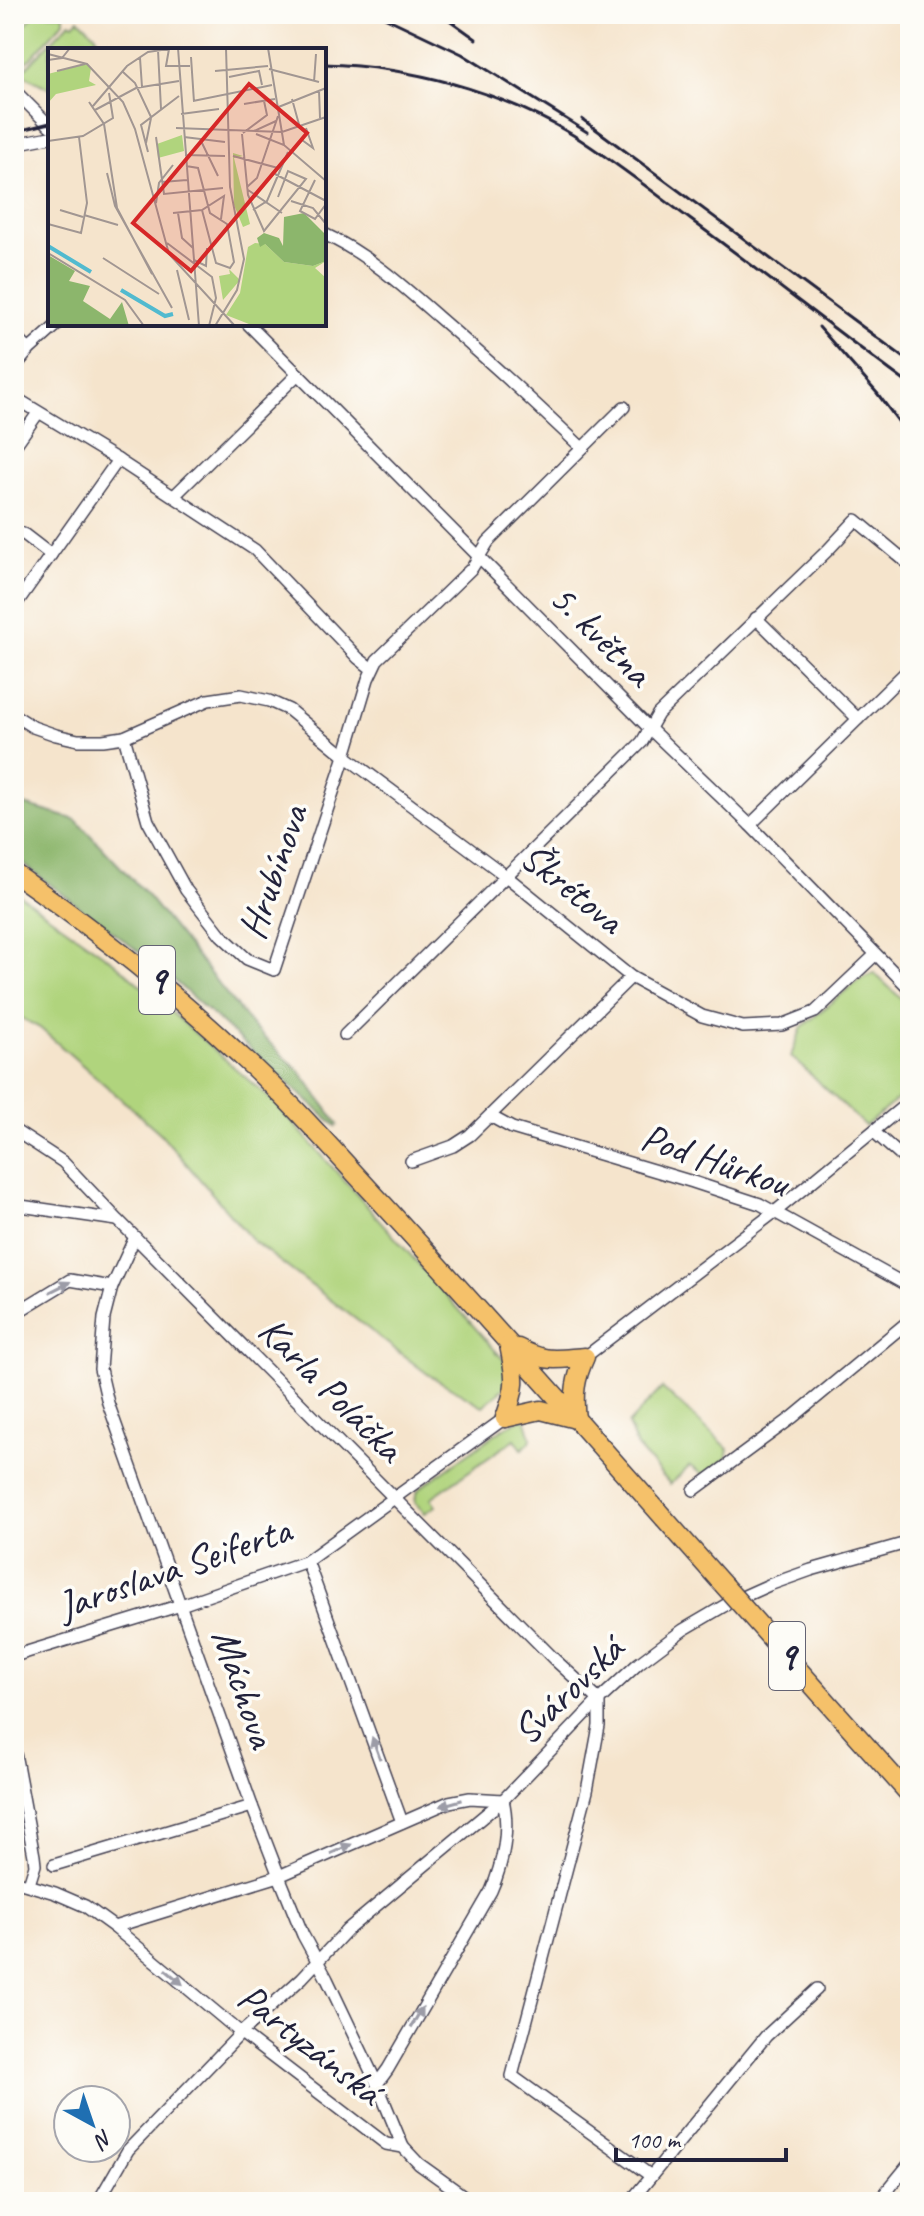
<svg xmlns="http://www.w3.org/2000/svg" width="924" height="2216" font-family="Caveat,sans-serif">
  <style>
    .green { fill: #b0d47d; stroke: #697b5c; stroke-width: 2 }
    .forest { fill: #8cb66c; stroke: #576c54; stroke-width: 2 }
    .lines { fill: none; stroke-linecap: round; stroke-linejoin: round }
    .minor-casing { stroke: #423f51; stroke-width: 14 }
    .primary-casing { stroke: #423f51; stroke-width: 21 }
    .minor { stroke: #fff; stroke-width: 11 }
    .primary { stroke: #f5c16b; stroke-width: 18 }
    .rail { stroke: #22223b; stroke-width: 3 }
    .primary-bridge-casing { stroke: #423f51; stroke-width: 21; stroke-linecap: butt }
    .primary-bridge { stroke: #f5c16b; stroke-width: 18 }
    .oneway { fill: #9c9ca7 }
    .labels { text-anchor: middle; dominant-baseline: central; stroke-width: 7; stroke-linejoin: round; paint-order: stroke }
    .shield { fill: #fdfcf7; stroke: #646373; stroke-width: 2 }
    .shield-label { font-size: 38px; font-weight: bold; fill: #22223b }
    .street-label { font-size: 40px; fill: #22223b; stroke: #fdfcf7 }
    .inset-river { fill: none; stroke: #51bacf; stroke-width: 4 }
    .inset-road { fill: none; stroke: #a19692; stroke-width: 2 }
    .view { fill: #d62828; fill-opacity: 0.15; stroke: #d62828; stroke-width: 4 }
    .inset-edge { fill: none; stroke: #22223b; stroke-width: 4 }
  </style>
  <rect width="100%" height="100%" fill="#fdfcf7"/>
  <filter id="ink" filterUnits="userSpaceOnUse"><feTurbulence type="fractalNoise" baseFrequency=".0125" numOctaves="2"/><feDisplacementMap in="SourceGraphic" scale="16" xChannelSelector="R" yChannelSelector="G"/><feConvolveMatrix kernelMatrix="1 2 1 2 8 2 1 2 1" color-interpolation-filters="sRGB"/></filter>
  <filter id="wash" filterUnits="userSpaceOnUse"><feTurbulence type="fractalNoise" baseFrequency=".006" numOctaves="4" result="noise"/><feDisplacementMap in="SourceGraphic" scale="32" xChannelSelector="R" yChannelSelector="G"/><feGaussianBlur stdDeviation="1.8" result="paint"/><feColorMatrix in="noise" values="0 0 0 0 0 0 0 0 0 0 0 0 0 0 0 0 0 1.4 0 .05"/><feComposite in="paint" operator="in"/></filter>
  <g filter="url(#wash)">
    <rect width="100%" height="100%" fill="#f5e4cc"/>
    <!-- green -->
    <g class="green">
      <path d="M35 14H64V21L30 59 14 70V37Z"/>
      <path d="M79 19 95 34 104 50H50V89L22 74V72L70 22 74 24Z"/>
      <path d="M14 891 114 962 277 1105 503 1359 515 1378 483 1406 429 1375 253 1241 160 1133 40 1028 14 1014Z"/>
      <path d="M874 973 910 1007V1089L865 1126 791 1056 802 1027 860 979Z"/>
      <path d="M662 1388 729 1449 727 1458 704 1475 690 1466 670 1484 637 1447 628 1424Z"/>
      <path d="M525 1417 531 1438 530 1442 522 1449 515 1439 431 1498 436 1506 425 1513 415 1503 416 1494 420 1488 502 1429Z"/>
    </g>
    <!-- forest -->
    <path class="forest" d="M14 802 76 820 146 894 253 1027 302 1074 338 1124 336 1126 159 967 14 857Z"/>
  </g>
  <g filter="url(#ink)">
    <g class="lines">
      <defs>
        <g id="minor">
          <path d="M14 90 50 126"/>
          <path d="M14 144 50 137"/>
          <path d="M324 234C366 253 403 286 437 316 487 359 535 403 582 448"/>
          <path d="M248 324 649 728 750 825 910 989"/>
          <path d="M14 335 29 350"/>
          <path d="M14 368 29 350 58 324"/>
          <path d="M14 397 118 460 255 550 358 658 372 669"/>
          <path d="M14 447 38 413"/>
          <path d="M174 496 298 374"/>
          <path d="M14 530 25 535 51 555"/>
          <path d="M14 607 118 460"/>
          <path d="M756 618 858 719"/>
          <path d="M14 715 33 727 56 735 78 740H103L124 737 208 700 241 695 269 701 289 710 345 756 506 876 631 977 702 1016 743 1027 782 1025 815 1012 875 955"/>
          <path d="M124 737 148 821 186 890 221 935 247 959 274 970 345 756 368 679 377 660 472 568 488 542 624 407"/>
          <path d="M750 825 910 668"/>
          <path d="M345 1035 642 742 658 714 828 550 856 520 910 565"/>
          <path d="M490 1116 512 1128 693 1182 760 1204 910 1287"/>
          <path d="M14 1130 63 1162 118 1220 554 1659 599 1700"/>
          <path d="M874 1132 910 1164"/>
          <path d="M411 1161 453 1146 470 1135 631 977"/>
          <path d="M14 1205 117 1220"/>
          <path d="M135 1237 112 1287 104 1318 100 1369 108 1403 252 1806 279 1876 303 1935 327 1979 377 2084 403 2147"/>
          <path d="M14 1314 70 1280 112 1287"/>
          <path d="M585 1357 776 1211 910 1101"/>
          <path d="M694 1490 793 1417 910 1320"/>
          <path d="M307 1561 402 1822"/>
          <path d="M14 1656 181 1605 307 1561 505 1418"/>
          <path d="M599 1700V1726L587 1791 512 2076 651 2176"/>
          <path d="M14 1748 34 1856 35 1865 29 1884"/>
          <path d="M54 1865 252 1806"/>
          <path d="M14 1881 55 1893 85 1906 114 1927 241 2033 386 2144 403 2147 419 2164 472 2202"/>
          <path d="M114 1927 279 1876 449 1802 470 1798 503 1800"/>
          <path d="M377 2084 388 2069 491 1891C503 1864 510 1828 503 1800"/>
          <path d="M98 2202 128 2150 241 2033 302 1978 347 1930 503 1800 599 1700 639 1663 683 1630 729 1603 769 1585 811 1570 910 1542"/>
          <path d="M630 2202 766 2036 817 1989"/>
          <path d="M878 2202 910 2163"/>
        </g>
        <g id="primary">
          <path d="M14 873C94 929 170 989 241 1056 292 1102 337 1155 384 1205 478 1308 571 1413 664 1518"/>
          <path d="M518 1348C546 1363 555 1359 585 1357 575 1379 573 1394 576 1419"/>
          <path d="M505 1418C517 1385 516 1380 509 1345"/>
          <path d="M505 1418 541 1410 576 1419"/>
        </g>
      </defs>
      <!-- minor casing -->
      <use href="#minor" class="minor-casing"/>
      <!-- primary casing -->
      <use href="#primary" class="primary-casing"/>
      <!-- minor -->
      <use href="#minor" class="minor"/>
      <!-- primary -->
      <use href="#primary" class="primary"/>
      <!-- rail -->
      <g class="rail">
        <path d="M378 14 462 54 587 132"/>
        <path d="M441 14 476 39"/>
        <path d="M324 64C411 67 498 90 573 135 614 161 652 191 691 220 765 274 836 331 910 385"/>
        <path d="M582 119 910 362"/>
        <path d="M14 132 50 123"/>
        <path d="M819 327 877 393 910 437"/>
      </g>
      <defs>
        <path id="primary-bridge" d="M664 1518 910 1795"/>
      </defs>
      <!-- primary-bridge casing -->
      <use href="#primary-bridge" class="primary-bridge-casing"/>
      <!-- primary-bridge -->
      <use href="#primary-bridge" class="primary-bridge"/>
    </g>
    <!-- one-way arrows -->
    <defs><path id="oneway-solid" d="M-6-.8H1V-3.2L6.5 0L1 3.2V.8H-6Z" transform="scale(2)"/></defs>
    <g class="oneway">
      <use href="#oneway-solid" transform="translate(60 1287) rotate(-27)"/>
      <use href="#oneway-solid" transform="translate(376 1748) rotate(-110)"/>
      <use href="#oneway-solid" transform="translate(451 1803) rotate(164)"/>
      <use href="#oneway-solid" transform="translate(341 1849) rotate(-24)"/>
      <use href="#oneway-solid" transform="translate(174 1977) rotate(40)"/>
      <use href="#oneway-solid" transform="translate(417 2017) rotate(-60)"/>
    </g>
  </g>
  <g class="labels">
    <!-- shield labels -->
    <g class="shield">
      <rect x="139" y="946" width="36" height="68" rx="6"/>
      <rect x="769" y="1622" width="36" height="68" rx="6"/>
    </g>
    <g class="shield-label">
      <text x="157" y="980">9</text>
      <text x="787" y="1656">9</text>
    </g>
    <!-- street labels -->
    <g class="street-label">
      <text transform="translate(601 635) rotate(45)">5. května</text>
      <text transform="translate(273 872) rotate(-71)">Hrubínova</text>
      <text transform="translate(572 888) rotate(39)">Škrétova</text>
      <text transform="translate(715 1160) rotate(19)">Pod Hůrkou</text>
      <text transform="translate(331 1389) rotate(45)">Karla Poláčka</text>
      <text transform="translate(174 1568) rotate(-19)">Jaroslava Seiferta</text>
      <text transform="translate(244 1688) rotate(71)">Máchova</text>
      <text transform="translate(568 1690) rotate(-44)">Svárovská</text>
      <text transform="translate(310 2044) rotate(38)">Partyzánská</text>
    </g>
  </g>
  <!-- overview -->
  <g transform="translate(48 48)">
    <rect width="278" height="278" fill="#f5e4cc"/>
    <path d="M38 16 43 20 41 33 48 37 8 46 0 55V26ZM134 87 136 103 110 110 109 96ZM185 105 195 108 186 110 202 176 195 179 186 157ZM207 195 217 196 236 214 265 218 278 213 267 220 278 230V278H206L178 267 192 245 200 199ZM181 221 192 232 175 252 171 228 182 226Z" fill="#b0d47d"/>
    <path d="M256 165 278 187V213L265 218 236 214 217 196 212 199 209 190 216 185 231 190 235 198 236 169ZM0 207 27 223 21 233 42 238 35 253 62 271 74 254 81 278H0Z" fill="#8cb66c"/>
    <path class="inset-river" d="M0 198 43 224M73 242 117 268 125 266"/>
    <path class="inset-road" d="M130 0 151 278M220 0 236 97M121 1 118 18H142M110 2 113 61M0 6 39 16 75 54 87 81 121 206 187 278M143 9 146 54M92 10 94 39M0 12 14 10 22 0M221 21 271 34M9 23 37 16M167 23 220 18M75 24 87 35 103 69M181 29 211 23 214 37M266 34 268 6M271 42 272 70M244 51 252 80M145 53 224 37M41 54 56 76 69 160 104 226M196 56 227 51M45 58 79 18 100 4 127 0M228 60 278 40M47 62 88 40 131 33M133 66 171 61M128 80 234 84 278 69M206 83 228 73M195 85 219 67 216 53M194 86 200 147 216 183 258 131 240 123 230 149M208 86 236 97 278 133M108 89 116 146 175 140M136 89 177 94M254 92 265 100 258 80M0 93 35 88 65 70 61 45M153 93 170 128M98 95 103 70M100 104 93 77 131 48M137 107 177 108M185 108 230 120M138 118 150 120 162 165 179 176 186 214 182 220 168 215 154 162M59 125 67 158 124 260M227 126 278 153M267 132 252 163 267 171 278 156M114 134 139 132M199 139 209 130 230 68M200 142 234 165M243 153 265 160 278 176M108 155 111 135 125 117M12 162 35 169M205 162 219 153 240 104M125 165 154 162 176 148 173 171M130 165 134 190 145 200M36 167 70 177M0 176 33 185 39 155 31 89M119 195 164 229 168 250 161 278M0 205 77 252 96 278M55 210 111 246M146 212 158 218 159 200M129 222 141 272M167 278 189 242 196 211 182 139 178 0"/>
    <path class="view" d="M201 36 259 85 143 223 85 175Z"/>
    <rect width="278" height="278" class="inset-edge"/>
  </g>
  <!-- margin -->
  <rect width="924" height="2216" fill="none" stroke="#fdfcf7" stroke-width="48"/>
  <!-- north arrow -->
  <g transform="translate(92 2124) rotate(140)"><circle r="38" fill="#fdfcf7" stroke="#a5a5ac" stroke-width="2"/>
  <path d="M0-6L14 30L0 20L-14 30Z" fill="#1f6fb2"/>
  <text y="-12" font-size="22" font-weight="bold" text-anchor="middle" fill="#22223b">N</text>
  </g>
  <!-- scale -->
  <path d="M616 2148v12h170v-12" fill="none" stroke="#22223b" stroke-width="4"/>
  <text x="628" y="2148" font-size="24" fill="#22223b" stroke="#fdfcf7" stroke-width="6" paint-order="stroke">100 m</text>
</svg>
